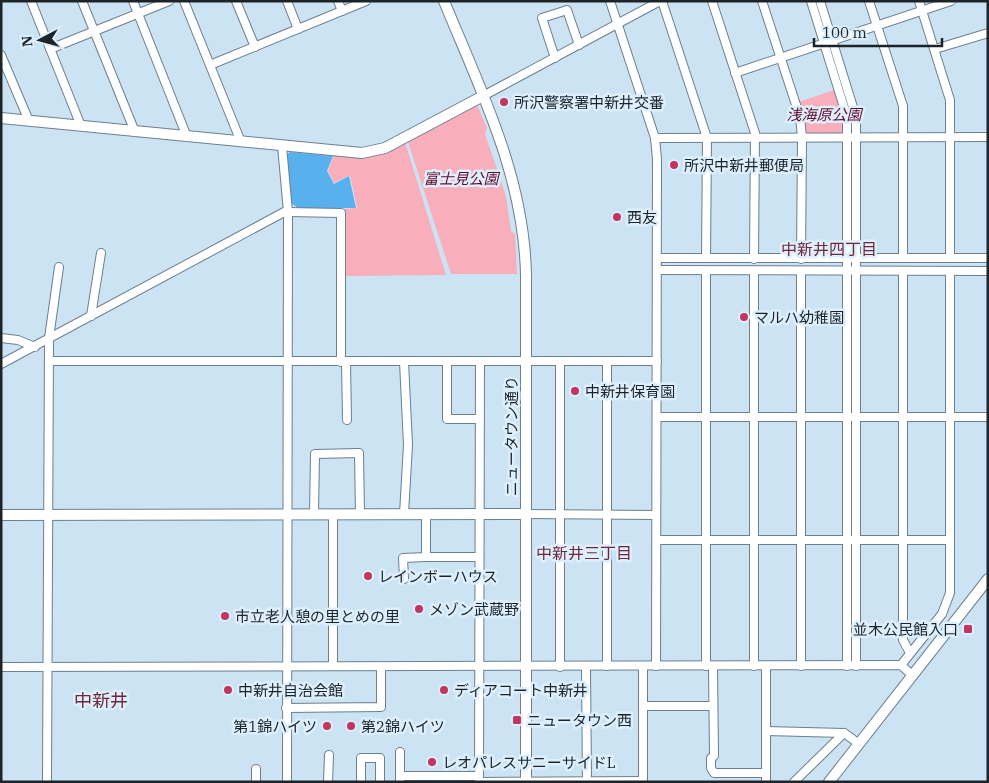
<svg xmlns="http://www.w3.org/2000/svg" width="989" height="783" font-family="'IBM Plex Serif','Noto Sans JP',serif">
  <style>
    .green { fill: #f8aebb }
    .water { fill: #58b0ec }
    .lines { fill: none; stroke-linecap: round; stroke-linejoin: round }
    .street-casing { stroke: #6b7f8f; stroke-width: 10 }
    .secondary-casing { stroke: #6b7f8f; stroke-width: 12 }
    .street { stroke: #fff; stroke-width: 8 }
    .secondary { stroke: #fff; stroke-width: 10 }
    .poi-dot { fill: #c3345e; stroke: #ddeffd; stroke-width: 2 }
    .labels { text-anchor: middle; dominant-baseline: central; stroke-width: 5; stroke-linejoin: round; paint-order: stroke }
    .poi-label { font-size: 15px; fill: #1c242a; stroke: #ddeffd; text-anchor: start }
    .park-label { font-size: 15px; font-style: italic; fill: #650c2b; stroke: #ddeffd }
    .street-label { font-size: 15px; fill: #1c242a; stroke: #ddeffd }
    .neighbourhood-label { font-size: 16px; fill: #6e283a; stroke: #ddeffd }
    .quarter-label { font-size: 18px; fill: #6e283a; stroke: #ddeffd }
  </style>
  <rect width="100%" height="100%" fill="#cce3f4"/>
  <!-- green -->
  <g class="green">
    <path d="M837 89 843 107 845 130 842 133 808 134 805 131 799 102Z"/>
    <path d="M477 105 487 128 485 134 506 196 511 231 515 234 517 274H451L407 139Z"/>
    <path d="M405 142 446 275 345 276 344 209 357 208 350 175 334 183 328 171 334 155C368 158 375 157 405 142Z"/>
  </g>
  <!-- water -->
  <path class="water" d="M290 152 333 156 327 171 334 184 349 176 356 208H298L291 203 287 154Z"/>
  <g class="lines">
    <defs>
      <g id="street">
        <path d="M31 1 81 126"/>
        <path d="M82 1 135 132"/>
        <path d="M133 1 187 137"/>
        <path d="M184 1 241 142"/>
        <path d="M236 1 255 47"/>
        <path d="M287 1 298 29"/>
        <path d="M338 1 342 11"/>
        <path d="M610 1 655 138 657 159 656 666"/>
        <path d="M662 1 707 138 706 258"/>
        <path d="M712 1 755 133 754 259"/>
        <path d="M762 1 800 117 802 137 801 259"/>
        <path d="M811 1 847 117V666"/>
        <path d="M820 1 856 117V666"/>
        <path d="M869 1 903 106V258"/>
        <path d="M919 1 950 100V258"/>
        <path d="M50 49 169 1"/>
        <path d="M935 49 988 33"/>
        <path d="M1 55 29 121"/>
        <path d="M555 58 542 18 567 10 579 45"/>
        <path d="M210 65 366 1"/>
        <path d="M735 73 951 1"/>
        <path d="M483 96 660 1"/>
        <path d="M655 138 988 137"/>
        <path d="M282 146 288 212 287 782"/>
        <path d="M288 212 341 213V362"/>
        <path d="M657 258H988"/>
        <path d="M657 270 988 271"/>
        <path d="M903 271V640L910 653"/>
        <path d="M91 316 101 253"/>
        <path d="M1 338 18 340 35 347"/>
        <path d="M49 361H657"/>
        <path d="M480 361 479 782 643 781"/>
        <path d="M346 362 347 420"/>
        <path d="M404 362 408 445 404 514"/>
        <path d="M447 362V419H479"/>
        <path d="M607 362V666"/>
        <path d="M1 364 288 210"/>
        <path d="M657 417H988"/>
        <path d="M314 514 315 454 359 453 360 514"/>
        <path d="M333 514V666"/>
        <path d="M526 514 656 515"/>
        <path d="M657 540H950"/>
        <path d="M426 557H479"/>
        <path d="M404 579 403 558 426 557V514"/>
        <path d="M901 665 942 614 950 593V271"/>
        <path d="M643 666V782"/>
        <path d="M706 666V271"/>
        <path d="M713 666 714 756 711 758V768L714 773H766"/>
        <path d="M754 666V271"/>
        <path d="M801 666V271"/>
        <path d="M1 667 901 665 912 675"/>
        <path d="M560 667V362"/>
        <path d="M586 667 587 782"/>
        <path d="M643 706H713"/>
        <path d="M286 708 381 707V667"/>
        <path d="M766 731 844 733"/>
        <path d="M400 776H479"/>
        <path d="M47 782 49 338 59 267"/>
        <path d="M256 782V769"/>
        <path d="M328 782 329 755"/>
        <path d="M361 782V758H380V782"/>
        <path d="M400 782V752"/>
        <path d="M766 782V666"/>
        <path d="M794 782 844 733 858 743"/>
      </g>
      <g id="secondary">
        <path d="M444 1C481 91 524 176 526 275V782"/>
        <path d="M1 118 362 153 385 148 483 96"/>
        <path d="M1 515 526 514"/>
        <path d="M829 782 988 579"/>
      </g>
    </defs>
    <!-- street casing -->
    <use href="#street" class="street-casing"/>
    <!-- secondary casing -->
    <use href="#secondary" class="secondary-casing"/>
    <!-- street -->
    <use href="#street" class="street"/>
    <!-- secondary -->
    <use href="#secondary" class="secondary"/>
  </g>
  <!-- markers -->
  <g class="poi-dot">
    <circle cx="504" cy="102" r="5"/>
    <circle cx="674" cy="165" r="5"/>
    <circle cx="617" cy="217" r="5"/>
    <circle cx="744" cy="317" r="5"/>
    <circle cx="575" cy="391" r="5"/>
    <circle cx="368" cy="576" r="5"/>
    <circle cx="419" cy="609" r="5"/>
    <circle cx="225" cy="616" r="5"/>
    <rect x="963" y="624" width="10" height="10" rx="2.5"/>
    <circle cx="228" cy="690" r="5"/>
    <circle cx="444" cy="690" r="5"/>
    <rect x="512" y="715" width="10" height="10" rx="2.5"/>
    <circle cx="327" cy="726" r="5"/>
    <circle cx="351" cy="726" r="5"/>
    <circle cx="432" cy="762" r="5"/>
  </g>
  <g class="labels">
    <!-- poi labels -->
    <g class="poi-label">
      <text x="514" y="102">所沢警察署中新井交番</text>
      <text x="684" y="165">所沢中新井郵便局</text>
      <text x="627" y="217">西友</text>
      <text x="754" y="317">マルハ幼稚園</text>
      <text x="585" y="391">中新井保育園</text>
      <text x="378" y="576">レインボーハウス</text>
      <text x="429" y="609">メゾン武蔵野</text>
      <text x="235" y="616">市立老人憩の里とめの里</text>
      <text x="958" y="629" text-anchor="end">並木公民館入口</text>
      <text x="238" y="690">中新井自治会館</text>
      <text x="454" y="690">ディアコート中新井</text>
      <text x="527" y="720">ニュータウン西</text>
      <text x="317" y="726" text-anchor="end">第1錦ハイツ</text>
      <text x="361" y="726">第2錦ハイツ</text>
      <text x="442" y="762">レオパレスサニーサイドL</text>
    </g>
    <!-- park labels -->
    <g class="park-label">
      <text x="824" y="114">浅海原公園</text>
      <text x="461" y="178">富士見公園</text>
    </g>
    <!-- street labels -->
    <g class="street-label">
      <text transform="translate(511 436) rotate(-90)">ニュータウン通り</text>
    </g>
    <!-- neighbourhood labels -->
    <g class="neighbourhood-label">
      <text x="829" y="249">中新井四丁目</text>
      <text x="584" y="553">中新井三丁目</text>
    </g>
    <!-- quarter labels -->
    <g class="quarter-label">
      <text x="101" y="700">中新井</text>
    </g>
  </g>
  <!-- border -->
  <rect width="989" height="783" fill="none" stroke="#1c242a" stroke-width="5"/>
  <!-- north arrow -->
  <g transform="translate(40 40) rotate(264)" stroke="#ddeffd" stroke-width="4" paint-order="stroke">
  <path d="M0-4L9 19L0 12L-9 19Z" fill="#1c242a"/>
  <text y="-8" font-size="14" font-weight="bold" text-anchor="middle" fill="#1c242a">N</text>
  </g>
  <!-- scale -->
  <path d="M814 38v8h128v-8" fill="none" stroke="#1c242a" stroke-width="2.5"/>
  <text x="822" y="38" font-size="15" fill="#1c242a" stroke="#ddeffd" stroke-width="4" paint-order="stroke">100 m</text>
</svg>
